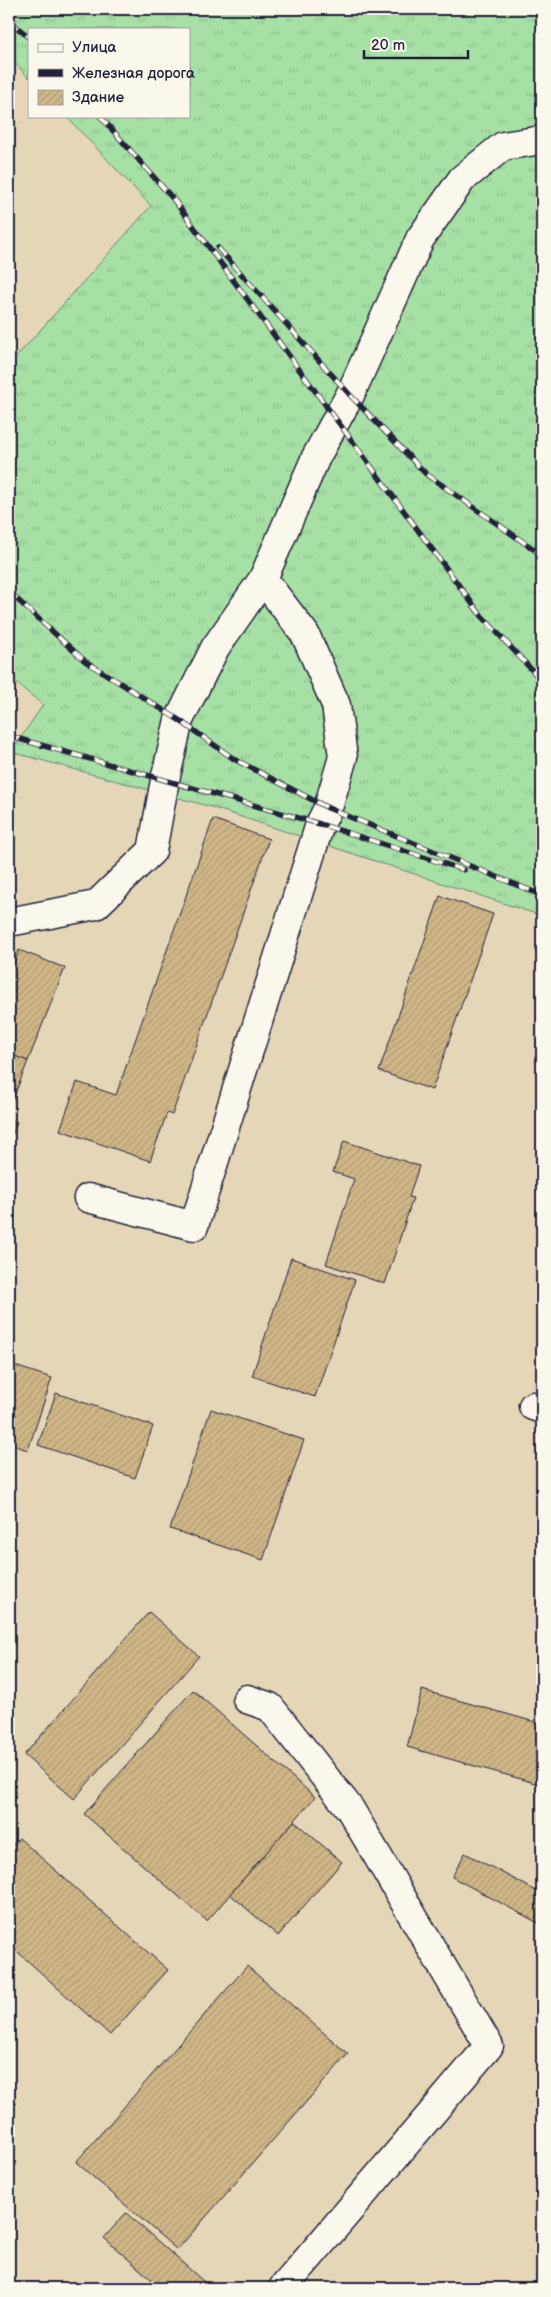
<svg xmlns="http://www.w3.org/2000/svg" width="551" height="2297" font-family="'Balsamiq Sans',sans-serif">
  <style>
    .built { fill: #e5d6b8 }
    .grass { fill: url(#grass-tufts); stroke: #648170 }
    .building { fill: url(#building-hatch); stroke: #22223b }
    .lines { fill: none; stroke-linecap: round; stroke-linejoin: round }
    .minor-casing { stroke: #22223b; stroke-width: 31 }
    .minor { stroke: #fbf7ec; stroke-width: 28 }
    .rail-casing { stroke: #22223b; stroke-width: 5.5 }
    .rail { stroke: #fbf7ec; stroke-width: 4; stroke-dasharray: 11; stroke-linecap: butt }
  </style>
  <defs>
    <pattern id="grass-tufts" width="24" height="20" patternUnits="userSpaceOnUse" patternTransform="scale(1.25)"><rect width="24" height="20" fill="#a6e0a5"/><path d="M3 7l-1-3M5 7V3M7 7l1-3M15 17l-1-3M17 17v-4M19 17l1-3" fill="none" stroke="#8fc08f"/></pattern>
    <pattern id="building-hatch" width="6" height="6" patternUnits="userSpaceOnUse" patternTransform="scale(1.25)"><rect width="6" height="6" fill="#cfb686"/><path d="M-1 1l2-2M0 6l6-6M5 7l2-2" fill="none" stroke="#b19c75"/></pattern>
  </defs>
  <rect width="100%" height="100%" fill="#eee4cd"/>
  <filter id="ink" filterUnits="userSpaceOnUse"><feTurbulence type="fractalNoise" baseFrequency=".02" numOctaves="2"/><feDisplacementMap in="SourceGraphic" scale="10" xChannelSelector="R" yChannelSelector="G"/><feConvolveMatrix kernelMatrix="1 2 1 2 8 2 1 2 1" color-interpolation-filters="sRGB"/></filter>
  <g filter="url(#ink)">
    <!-- built -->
    <g class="built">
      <path d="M9 57 29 78V116H66L151 206 9 365Z"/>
      <path d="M9 677 43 705 11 753 208 806 542 916V2288H9Z"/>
    </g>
    <!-- grass -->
    <path class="grass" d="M9 9H542V631L536 643 542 651V916L208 806 11 752 43 705 9 677V365L151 206 66 116H189V29H29V78L9 57Z"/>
    <!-- building -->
    <g class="building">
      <path d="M213 819 269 839 172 1115 167 1113 150 1161 60 1130 77 1082 116 1095Z"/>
      <path d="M440 896 493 914 432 1090 379 1071Z"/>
      <path d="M19 950 65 968 28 1061 9 1054V975Z"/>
      <path d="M9 1054 28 1061 9 1109Z"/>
      <path d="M9 1120 17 1122 9 1144Z"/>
      <path d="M344 1141 419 1166 409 1197 413 1198 385 1284 326 1264 354 1179 333 1172Z"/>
      <path d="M291 1258 355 1280 315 1397 252 1376Z"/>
      <path d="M9 1364 52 1378 28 1450 9 1444Z"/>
      <path d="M56 1393 153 1426 135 1478 38 1445Z"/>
      <path d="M211 1409 304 1440 263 1560 170 1529Z"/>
      <path d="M149 1612 199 1656 74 1799 24 1755Z"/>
      <path d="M193 1690 315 1797 207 1921 84 1814Z"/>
      <path d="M422 1690 542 1724V1785L407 1747Z"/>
      <path d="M294 1821 342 1862 278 1936 230 1894Z"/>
      <path d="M19 1838 168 1970 110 2035 9 1944V1849Z"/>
      <path d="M465 1853 542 1894V1925L452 1877Z"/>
      <path d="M247 1966 348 2054 177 2250 76 2162Z"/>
      <path d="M126 2213 211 2288H151L148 2285 152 2280 104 2238Z"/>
    </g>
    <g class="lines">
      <defs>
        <g id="minor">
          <path d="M9 922 96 905 152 851 165 780 179 720 215 648 263 579 316 457 350 395 420 239 462 179 503 146 542 140"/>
          <path d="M88 1198 194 1226 320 824 328 808 343 757 336 705 305 634 263 579"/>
          <path d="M533 1406 542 1409"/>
          <path d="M247 1699 270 1707 350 1809 489 2046 283 2288"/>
        </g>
      </defs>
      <!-- minor casing -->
      <use href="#minor" class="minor-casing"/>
      <!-- minor -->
      <use href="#minor" class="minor"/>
      <defs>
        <g id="rail">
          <path d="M9 21 29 37"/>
          <path d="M100 116 174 200 480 614 542 681"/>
          <path d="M218 248 350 395 426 474 542 555"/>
          <path d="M9 592 85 661 179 720 234 759 328 808 539 894"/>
          <path d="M9 736 320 824 464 870"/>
        </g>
      </defs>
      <!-- rail casing -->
      <use href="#rail" class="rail-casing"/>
      <!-- rail -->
      <use href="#rail" class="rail"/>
    </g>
  </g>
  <!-- margin -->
  <rect width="551" height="2297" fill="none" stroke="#fbf7ec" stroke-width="30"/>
  <rect x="15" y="15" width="521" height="2267" fill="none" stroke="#22223b" stroke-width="2" filter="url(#ink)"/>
  <!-- legend -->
  <rect x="28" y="28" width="162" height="90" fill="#fbf7ec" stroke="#a4a2a5"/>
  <rect x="38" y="44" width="25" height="8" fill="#fbf7ec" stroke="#a4a2a5"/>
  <text x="72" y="52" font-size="15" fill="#22223b">Улица</text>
  <rect x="38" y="69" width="25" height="8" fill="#22223b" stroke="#a4a2a5"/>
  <text x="72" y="78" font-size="15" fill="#22223b">Железная дорога</text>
  <rect x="38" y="90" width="25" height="15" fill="url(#building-hatch)" stroke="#a4a2a5"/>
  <text x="72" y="102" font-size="15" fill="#22223b">Здание</text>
  <!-- scale -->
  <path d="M364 50v8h104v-8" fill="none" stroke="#22223b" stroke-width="2.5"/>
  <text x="371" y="50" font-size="15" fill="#22223b" stroke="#fbf7ec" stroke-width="4" paint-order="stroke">20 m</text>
</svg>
